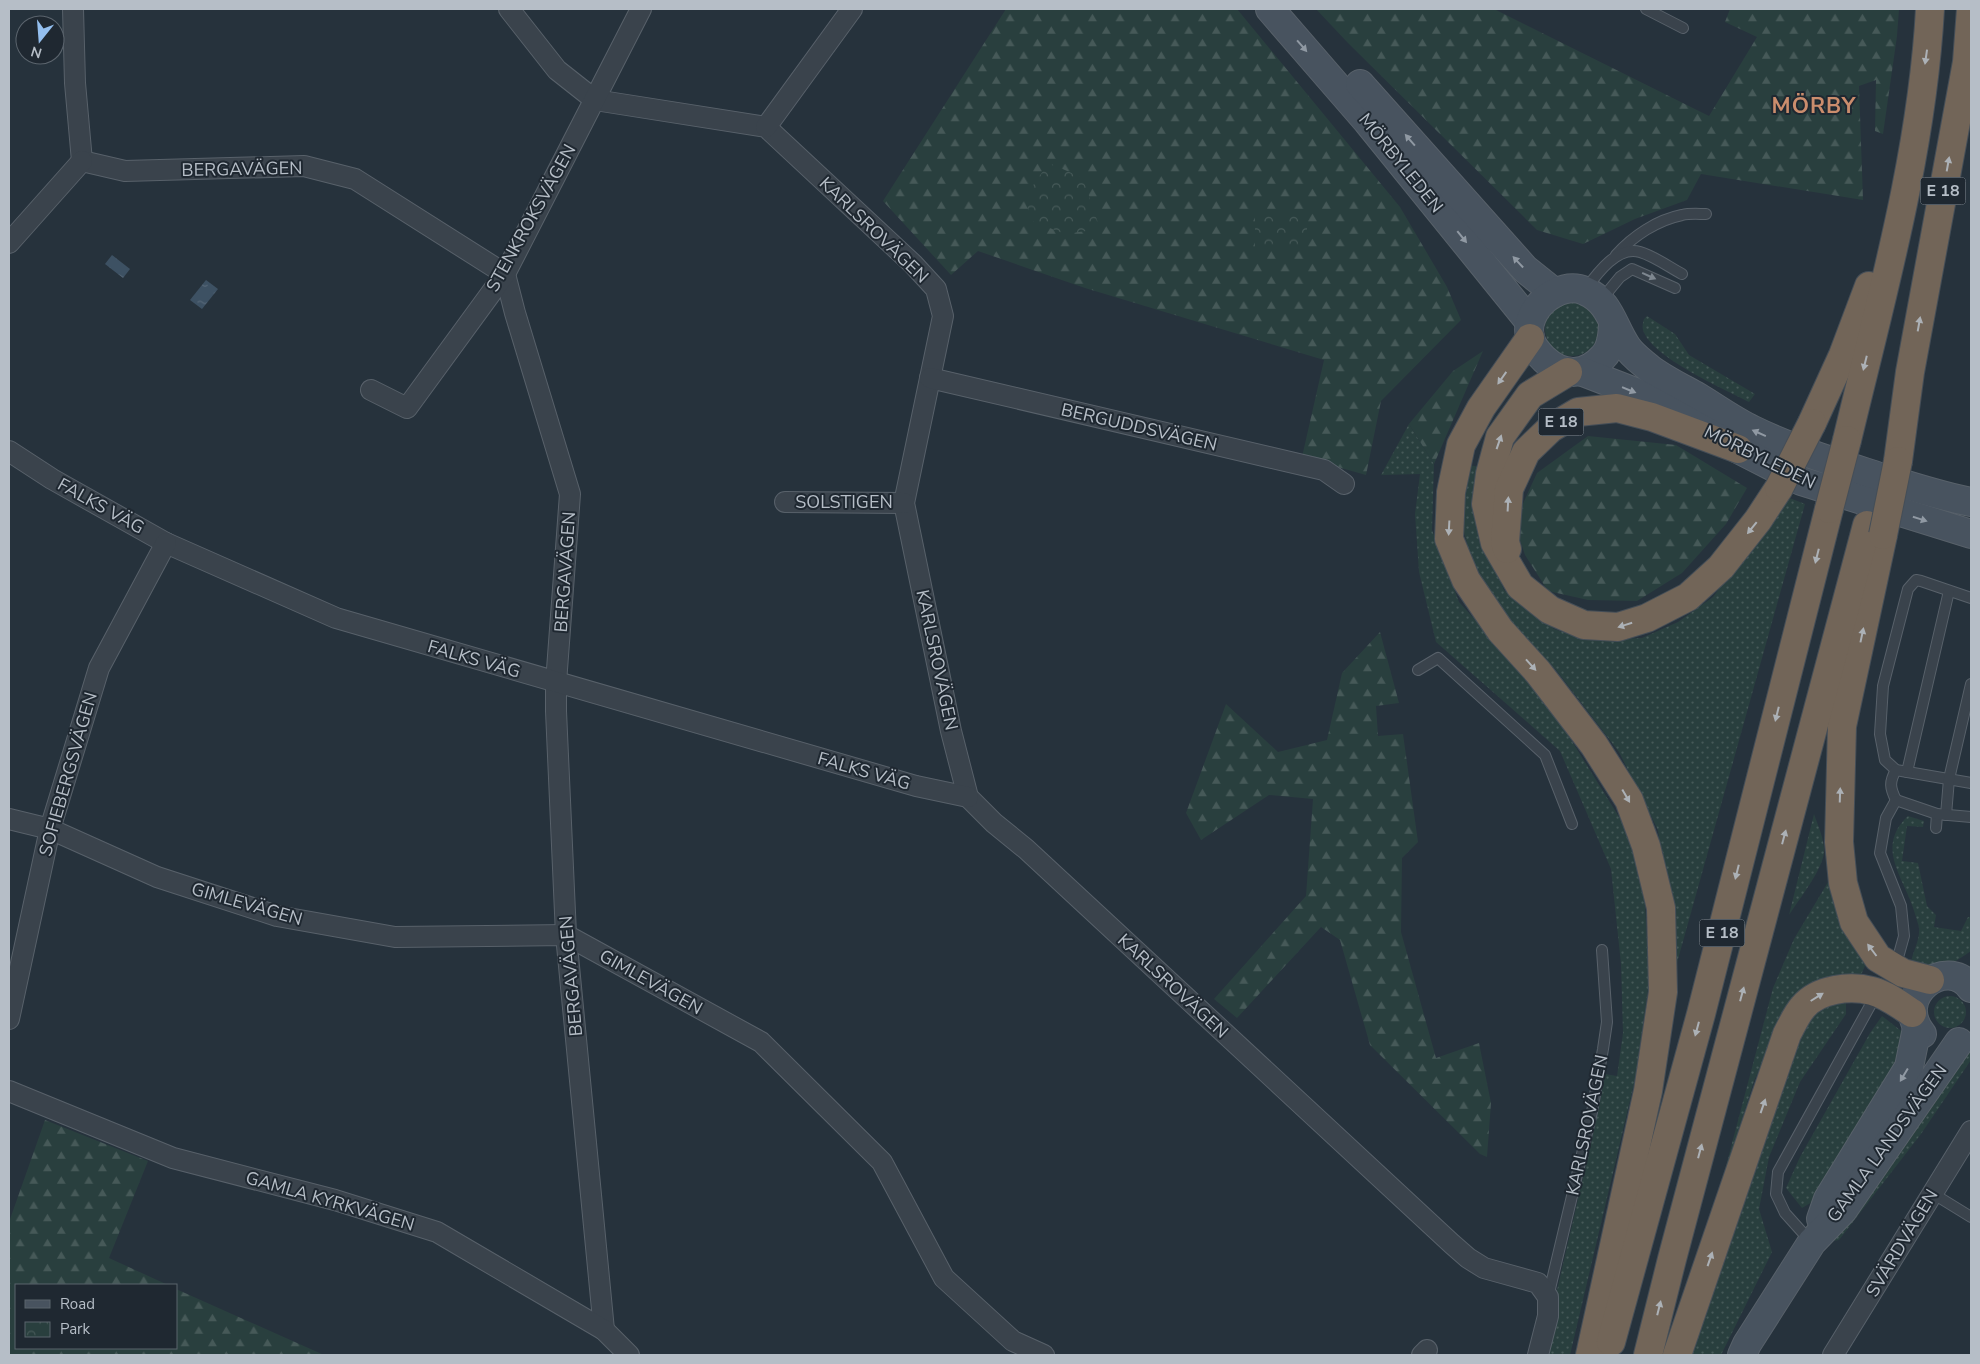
<svg xmlns="http://www.w3.org/2000/svg" width="1980" height="1364" font-family="'Nunito Sans',sans-serif">
  <style>
    .grass { fill: url(#grass-dots) }
    .forest { fill: url(#forest-firs) }
    .park { fill: url(#park-crowns) }
    .water { fill: url(#water-ripples) }
    .lines { fill: none; stroke-linecap: round; stroke-linejoin: round }
    .lane-casing { stroke: #58616a; stroke-width: 12 }
    .street-casing { stroke: #58616a; stroke-width: 22 }
    .secondary-casing { stroke: #58616a; stroke-width: 30 }
    .highway-casing { stroke: #454e57; stroke-width: 30 }
    .lane { stroke: #3a434c; stroke-width: 10 }
    .street { stroke: #3a434c; stroke-width: 20 }
    .secondary { stroke: #48535f; stroke-width: 28 }
    .highway { stroke: #726558; stroke-width: 28 }
    .highway-bridge-casing { stroke: #454e57; stroke-width: 30; stroke-linecap: butt }
    .highway-bridge { stroke: #726558; stroke-width: 28 }
    .oneway { fill: #9099a3 }
    .oneway2 { fill: #acb1b6 }
    .oneway3 { fill: #7e8790 }
    .labels { text-anchor: middle; dominant-baseline: central; stroke-width: 4; stroke-linejoin: round; paint-order: stroke }
    .shield { fill: #1f2831; stroke: #89919a; stroke-width: 1 }
    .shield-label { font-size: 16px; font-weight: bold; fill: #b6bec7 }
    .street-label { font-size: 18px; fill: #b6bec7; stroke: #1f2831 }
    .district-label { font-size: 22px; font-weight: bold; letter-spacing: 1px; fill: #cb8d6d; stroke: #1f2831 }
  </style>
  <defs>
    <pattern id="grass-dots" width="8" height="8" patternUnits="userSpaceOnUse" patternTransform="scale(1.25)"><rect width="8" height="8" fill="#293f3e"/><path d="M2 2h.1M6 6h.1" fill="none" stroke="#465958" stroke-width="1.8" stroke-linecap="round"/></pattern>
    <pattern id="forest-firs" width="22" height="20" patternUnits="userSpaceOnUse" patternTransform="scale(1.25)"><rect width="22" height="20" fill="#293f3e"/><path d="M5 1l3.5 6h-7zM16 11l3.5 6h-7z" fill="#465958"/></pattern>
    <pattern id="park-crowns" width="20" height="18" patternUnits="userSpaceOnUse" patternTransform="scale(1.25)"><rect width="20" height="18" fill="#293f3e"/><path d="M2 6a3 3 0 1 1 6 0M12 15a3 3 0 1 1 6 0" fill="none" stroke="#465958"/></pattern>
    <pattern id="water-ripples" width="26" height="14" patternUnits="userSpaceOnUse" patternTransform="scale(1.25)"><rect width="26" height="14" fill="#3d5163"/><path d="M2 4q2-2 4 0t4 0M15 11q2-2 4 0t4 0" fill="none" stroke="#576878"/></pattern>
  </defs>
  <rect width="100%" height="100%" fill="#26323c"/>
  <!-- grass -->
  <g class="grass">
    <circle cx="1572" cy="329" r="27"/>
    <path d="M1647 316 1675 334 1689 355 1755 394 1749 402C1724 389 1651 357 1643 330 1642 327 1643 322 1644 319Z"/>
    <path d="M1409 424 1434 464 1432 530 1459 602 1517 666 1568 735 1621 820 1644 884 1649 982 1636 1075 1570 1355H1542L1598 1113 1605 1074 1617 1076 1623 1033 1621 964 1611 869 1560 751 1436 642 1419 572 1415 514 1420 474 1381 475Z"/>
    <path d="M1470 465 1483 468 1485 543 1504 590 1554 629 1587 640 1642 638 1678 622 1713 597 1787 497 1805 504 1668 995 1670 922 1658 830 1619 752 1556 670 1498 609 1470 555 1464 532V489Z"/>
    <path d="M1814 814C1818 826 1825 840 1824 853 1821 872 1800 898 1789 915Z"/>
    <path d="M1908 816 1924 821 1923 827 1907 826 1902 861 1918 863 1927 906 1936 915 1934 927 1961 931 1968 917H1971V951C1944 969 1943 970 1911 962 1913 952 1919 941 1919 932 1920 927 1917 922 1916 917 1907 880 1873 849 1908 816Z"/>
    <path d="M1828 882C1837 918 1842 932 1868 959L1861 975H1839L1810 987 1783 1018 1754 1081 1717 1200 1773 988 1794 939Z"/>
    <circle cx="1950" cy="1012" r="16"/>
    <path d="M1846 1003V1014L1800 1082 1769 1157 1759 1209 1772 1252 1721 1355H1691L1804 1009Z"/>
    <path d="M1882 1016 1904 1033 1908 1047 1822 1196 1802 1208 1786 1188 1800 1157 1870 1033Z"/>
    <path d="M1971 1046V1060L1921 1134 1839 1240 1834 1241 1960 1059Z"/>
  </g>
  <!-- forest -->
  <g class="forest">
    <path d="M1006 9H1237L1400 207 1447 287 1461 320 1381 401 1366 475 1302 457 1324 360 1085 288 978 251 951 275 883 201Z"/>
    <path d="M1316 9H1494L1709 116 1757 37 1725 22 1730 9H1899L1897 36 1883 134 1875 131 1876 80 1859 86 1863 200 1701 174 1687 200 1635 219 1583 244 1537 230 1348 43Z"/>
    <path d="M1483 351 1434 464 1409 424 1453 371Z"/>
    <path d="M1588 436 1676 445 1747 488 1726 524 1682 573 1637 601 1588 600 1548 591 1525 555 1514 523 1537 473Z"/>
    <path d="M1380 632 1399 703 1376 706 1378 736 1403 734 1418 842 1402 858 1401 932 1436 1058 1479 1043 1491 1103 1487 1157 1480 1154 1370 1045 1340 940 1321 927 1237 1018 1214 999 1306 896 1313 799 1269 795 1201 840 1186 813 1226 704 1278 752 1327 740 1342 673Z"/>
    <path d="M45 1120 148 1161 109 1258 168 1285H16V1348H176V1289L324 1355H9V1222Z"/>
  </g>
  <!-- park -->
  <g class="park">
    <path d="M1049 163 1083 178 1100 229 1065 234 1032 221 1025 201 1035 182Z"/>
    <path d="M1255 212 1307 213V249L1255 248Z"/>
  </g>
  <!-- water -->
  <g class="water">
    <path d="M112 255 130 269 123 278 105 264Z"/>
    <path d="M206 280 218 289 202 309 190 300Z"/>
  </g>
  <g class="lines">
    <defs>
      <g id="lane">
        <path d="M1646 9 1683 28"/>
        <path d="M1616 255C1633 236 1657 220 1682 215 1690 213 1699 214 1706 214"/>
        <path d="M1585 290C1596 275 1617 245 1640 252 1654 256 1669 267 1682 274"/>
        <path d="M1601 300 1620 277 1632 269 1675 288"/>
        <path d="M1971 598 1921 581 1916 580 1908 589 1883 686 1880 734 1885 760 1896 770 1971 783"/>
        <path d="M1418 670 1438 658 1545 755 1572 824"/>
        <path d="M1896 770C1889 782 1890 788 1896 800"/>
        <path d="M1907 772 1949 591"/>
        <path d="M1946 815 1949 779 1971 684"/>
        <path d="M1936 828 1937 814"/>
        <path d="M1899 954 1904 936 1901 906 1880 853 1886 818 1896 800 1937 814 1971 817"/>
        <path d="M1932 1193 1971 1217"/>
        <path d="M1811 1242 1785 1213 1776 1194 1778 1172 1871 1004"/>
        <path d="M1548 1297 1592 1112 1603 1049 1607 1022 1602 950"/>
      </g>
      <g id="street">
        <path d="M73 9 75 83 82 161"/>
        <path d="M509 9 557 70 595 100 766 127 913 264 936 289 943 316 904 503 951 731 968 797 994 823 1026 849 1452 1244 1468 1258 1484 1268 1538 1283 1548 1297V1316L1538 1355"/>
        <path d="M766 127 852 9"/>
        <path d="M82 161 125 171 304 166 355 179 505 274 515 313 570 494 556 683V711L566 935 604 1330"/>
        <path d="M9 243 82 161"/>
        <path d="M930 378 1324 470 1344 484"/>
        <path d="M371 390 407 408 505 274 641 9"/>
        <path d="M9 451 52 479 166 543 336 618 916 786 968 797"/>
        <path d="M785 502 904 503"/>
        <path d="M9 819 50 829 157 877 277 916 395 937 566 935 761 1042 882 1162 944 1278 1013 1341 1044 1355"/>
        <path d="M9 1019 50 829 99 668 166 543"/>
        <path d="M9 1091 173 1158 335 1200 437 1232 604 1330 629 1355"/>
        <path d="M1422 1355 1427 1350"/>
        <path d="M1833 1355 1971 1131"/>
      </g>
      <g id="secondary">
        <path d="M1270 9 1367 121 1529 321"/>
        <path d="M1360 84 1525 269 1555 293"/>
        <path d="M1613 321C1613 333 1612 348 1603 357 1586 376 1563 377 1544 359 1538 353 1531 346 1530 337 1523 310 1559 279 1585 291 1610 301 1613 327 1627 347 1632 355 1642 362 1649 368 1663 379 1682 388 1698 397 1716 408 1734 421 1753 430 1794 450 1837 463 1880 477 1911 486 1940 496 1971 502"/>
        <path d="M1583 372 1635 392 1738 449 1801 481 1971 534"/>
        <path d="M1922 1034C1891 996 1947 954 1971 988"/>
        <path d="M1821 1219 1828 1199 1909 1067 1917 1028"/>
        <path d="M1742 1355 1747 1344 1812 1242 1843 1210 1959 1042"/>
      </g>
      <g id="highway">
        <path d="M1530 338 1481 408 1461 445 1451 492 1449 539 1466 580 1500 630 1538 672 1594 745 1629 800 1646 846 1661 908 1663 992 1648 1091 1590 1355"/>
        <path d="M1568 372 1530 395 1500 437 1490 474 1486 504 1495 543 1520 586 1550 610 1584 625 1618 627 1647 618 1688 597 1721 567 1758 520 1779 488"/>
        <path d="M1812 423 1843 355 1869 286"/>
        <path d="M1847 440C1881 298 1922 155 1930 9"/>
        <path d="M1898 461 1910 372 1967 62 1971 9"/>
        <path d="M1883 535 1842 726 1839 842 1843 883 1854 922 1878 958 1903 973 1930 980"/>
        <path d="M1507 549 1505 542 1509 489 1526 452 1551 428 1578 412 1617 408 1652 417 1738 449"/>
        <path d="M1611 1342 1701 1014 1829 509"/>
        <path d="M1648 1355 1672 1259 1867 525"/>
        <path d="M1677 1355 1787 1034C1792 1025 1796 1015 1803 1007 1818 989 1850 985 1872 991 1887 995 1900 1005 1912 1013"/>
      </g>
    </defs>
    <!-- lane casing -->
    <use href="#lane" class="lane-casing"/>
    <!-- street casing -->
    <use href="#street" class="street-casing"/>
    <!-- secondary casing -->
    <use href="#secondary" class="secondary-casing"/>
    <!-- highway casing -->
    <use href="#highway" class="highway-casing"/>
    <!-- lane -->
    <use href="#lane" class="lane"/>
    <!-- street -->
    <use href="#street" class="street"/>
    <!-- secondary -->
    <use href="#secondary" class="secondary"/>
    <!-- highway -->
    <use href="#highway" class="highway"/>
    <defs>
      <g id="highway-bridge">
        <path d="M1779 488 1812 423"/>
        <path d="M1829 509 1847 440"/>
        <path d="M1883 535 1898 461"/>
      </g>
    </defs>
    <!-- highway-bridge casing -->
    <use href="#highway-bridge" class="highway-bridge-casing"/>
    <!-- highway-bridge -->
    <use href="#highway-bridge" class="highway-bridge"/>
  </g>
  <!-- one-way arrows -->
  <defs><path id="oneway-solid" d="M-6-.8H1V-3.2L6.5 0L1 3.2V.8H-6Z" transform="scale(1.25)"/></defs>
  <g class="oneway">
    <use href="#oneway-solid" transform="translate(1302 46) rotate(49)"/>
    <use href="#oneway-solid" transform="translate(1410 140) rotate(-131)"/>
    <use href="#oneway-solid" transform="translate(1462 237) rotate(51)"/>
    <use href="#oneway-solid" transform="translate(1518 262) rotate(-133)"/>
    <use href="#oneway-solid" transform="translate(1629 390) rotate(22)"/>
    <use href="#oneway-solid" transform="translate(1759 433) rotate(-156)"/>
    <use href="#oneway-solid" transform="translate(1920 519) rotate(18)"/>
    <use href="#oneway-solid" transform="translate(1904 1075) rotate(121)"/>
  </g>
  <g class="oneway2">
    <use href="#oneway-solid" transform="translate(1926 57) rotate(98)"/>
    <use href="#oneway-solid" transform="translate(1948 164) rotate(-80)"/>
    <use href="#oneway-solid" transform="translate(1919 324) rotate(-80)"/>
    <use href="#oneway-solid" transform="translate(1865 363) rotate(104)"/>
    <use href="#oneway-solid" transform="translate(1502 378) rotate(125)"/>
    <use href="#oneway-solid" transform="translate(1499 442) rotate(-71)"/>
    <use href="#oneway-solid" transform="translate(1508 504) rotate(-87)"/>
    <use href="#oneway-solid" transform="translate(1449 528) rotate(93)"/>
    <use href="#oneway-solid" transform="translate(1752 528) rotate(129)"/>
    <use href="#oneway-solid" transform="translate(1817 556) rotate(104)"/>
    <use href="#oneway-solid" transform="translate(1625 625) rotate(163)"/>
    <use href="#oneway-solid" transform="translate(1862 635) rotate(-78)"/>
    <use href="#oneway-solid" transform="translate(1531 665) rotate(48)"/>
    <use href="#oneway-solid" transform="translate(1777 714) rotate(104)"/>
    <use href="#oneway-solid" transform="translate(1840 795) rotate(-88)"/>
    <use href="#oneway-solid" transform="translate(1626 796) rotate(60)"/>
    <use href="#oneway-solid" transform="translate(1784 837) rotate(-75)"/>
    <use href="#oneway-solid" transform="translate(1737 872) rotate(104)"/>
    <use href="#oneway-solid" transform="translate(1872 950) rotate(-127)"/>
    <use href="#oneway-solid" transform="translate(1742 994) rotate(-75)"/>
    <use href="#oneway-solid" transform="translate(1817 997) rotate(-32)"/>
    <use href="#oneway-solid" transform="translate(1697 1029) rotate(105)"/>
    <use href="#oneway-solid" transform="translate(1763 1106) rotate(-71)"/>
    <use href="#oneway-solid" transform="translate(1700 1151) rotate(-75)"/>
    <use href="#oneway-solid" transform="translate(1710 1259) rotate(-71)"/>
    <use href="#oneway-solid" transform="translate(1659 1308) rotate(-76)"/>
  </g>
  <use class="oneway3" href="#oneway-solid" transform="translate(1649 276) rotate(24)"/>
  <g class="labels">
    <!-- shield labels -->
    <g class="shield">
      <rect x="1920.5" y="177.5" width="45" height="27" rx="4"/>
      <rect x="1538.5" y="408.5" width="45" height="27" rx="4"/>
      <rect x="1699.5" y="919.5" width="45" height="27" rx="4"/>
    </g>
    <g class="shield-label">
      <text x="1943" y="191">E 18</text>
      <text x="1561" y="422">E 18</text>
      <text x="1722" y="933">E 18</text>
    </g>
    <!-- street labels -->
    <g class="street-label">
      <text transform="translate(1401 163) rotate(51)">MÖRBYLEDEN</text>
      <text transform="translate(242 169) rotate(-1)">BERGAVÄGEN</text>
      <text transform="translate(531 218) rotate(-61)">STENKROKSVÄGEN</text>
      <text transform="translate(874 230) rotate(44)">KARLSROVÄGEN</text>
      <text transform="translate(1139 427) rotate(13)">BERGUDDSVÄGEN</text>
      <text transform="translate(1760 457) rotate(26)">MÖRBYLEDEN</text>
      <text x="844" y="502">SOLSTIGEN</text>
      <text transform="translate(101 506) rotate(29)">FALKS VÄG</text>
      <text transform="translate(565 572) rotate(-86)">BERGAVÄGEN</text>
      <text transform="translate(474 659) rotate(16)">FALKS VÄG</text>
      <text transform="translate(937 660) rotate(78)">KARLSROVÄGEN</text>
      <text transform="translate(864 771) rotate(16)">FALKS VÄG</text>
      <text transform="translate(68 774) rotate(-74)">SOFIEBERGSVÄGEN</text>
      <text transform="translate(247 904) rotate(16)">GIMLEVÄGEN</text>
      <text transform="translate(571 976) rotate(-95)">BERGAVÄGEN</text>
      <text transform="translate(651 982) rotate(29)">GIMLEVÄGEN</text>
      <text transform="translate(1173 986) rotate(43)">KARLSROVÄGEN</text>
      <text transform="translate(1587 1125) rotate(-78)">KARLSROVÄGEN</text>
      <text transform="translate(1887 1143) rotate(-54)">GAMLA LANDSVÄGEN</text>
      <text transform="translate(330 1201) rotate(16)">GAMLA KYRKVÄGEN</text>
      <text transform="translate(1902 1243) rotate(-59)">SVÄRDVÄGEN</text>
    </g>
    <!-- district labels -->
    <g class="district-label">
      <text x="1814" y="106">MÖRBY</text>
    </g>
  </g>
  <!-- border -->
  <rect width="1980" height="1364" fill="none" stroke="#b6bec7" stroke-width="20"/>
  <!-- legend -->
  <rect x="15" y="1284" width="162" height="65" fill="#1f2831" stroke="#5b646d"/>
  <rect x="25" y="1300" width="25" height="8" fill="#48535f" stroke="#5b646d"/>
  <text x="60" y="1309" font-size="15" fill="#b6bec7">Road</text>
  <rect x="25" y="1322" width="25" height="15" fill="url(#park-crowns)" stroke="#5b646d"/>
  <text x="60" y="1334" font-size="15" fill="#b6bec7">Park</text>
  <!-- north arrow -->
  <g transform="translate(40 40) rotate(197)"><circle r="24" fill="#1f2831" stroke="#5b646d"/>
  <path d="M0-4L9 19L0 12L-9 19Z" fill="#94bfef"/>
  <text y="-8" font-size="14" font-weight="bold" text-anchor="middle" fill="#b6bec7">N</text>
  </g>
</svg>
